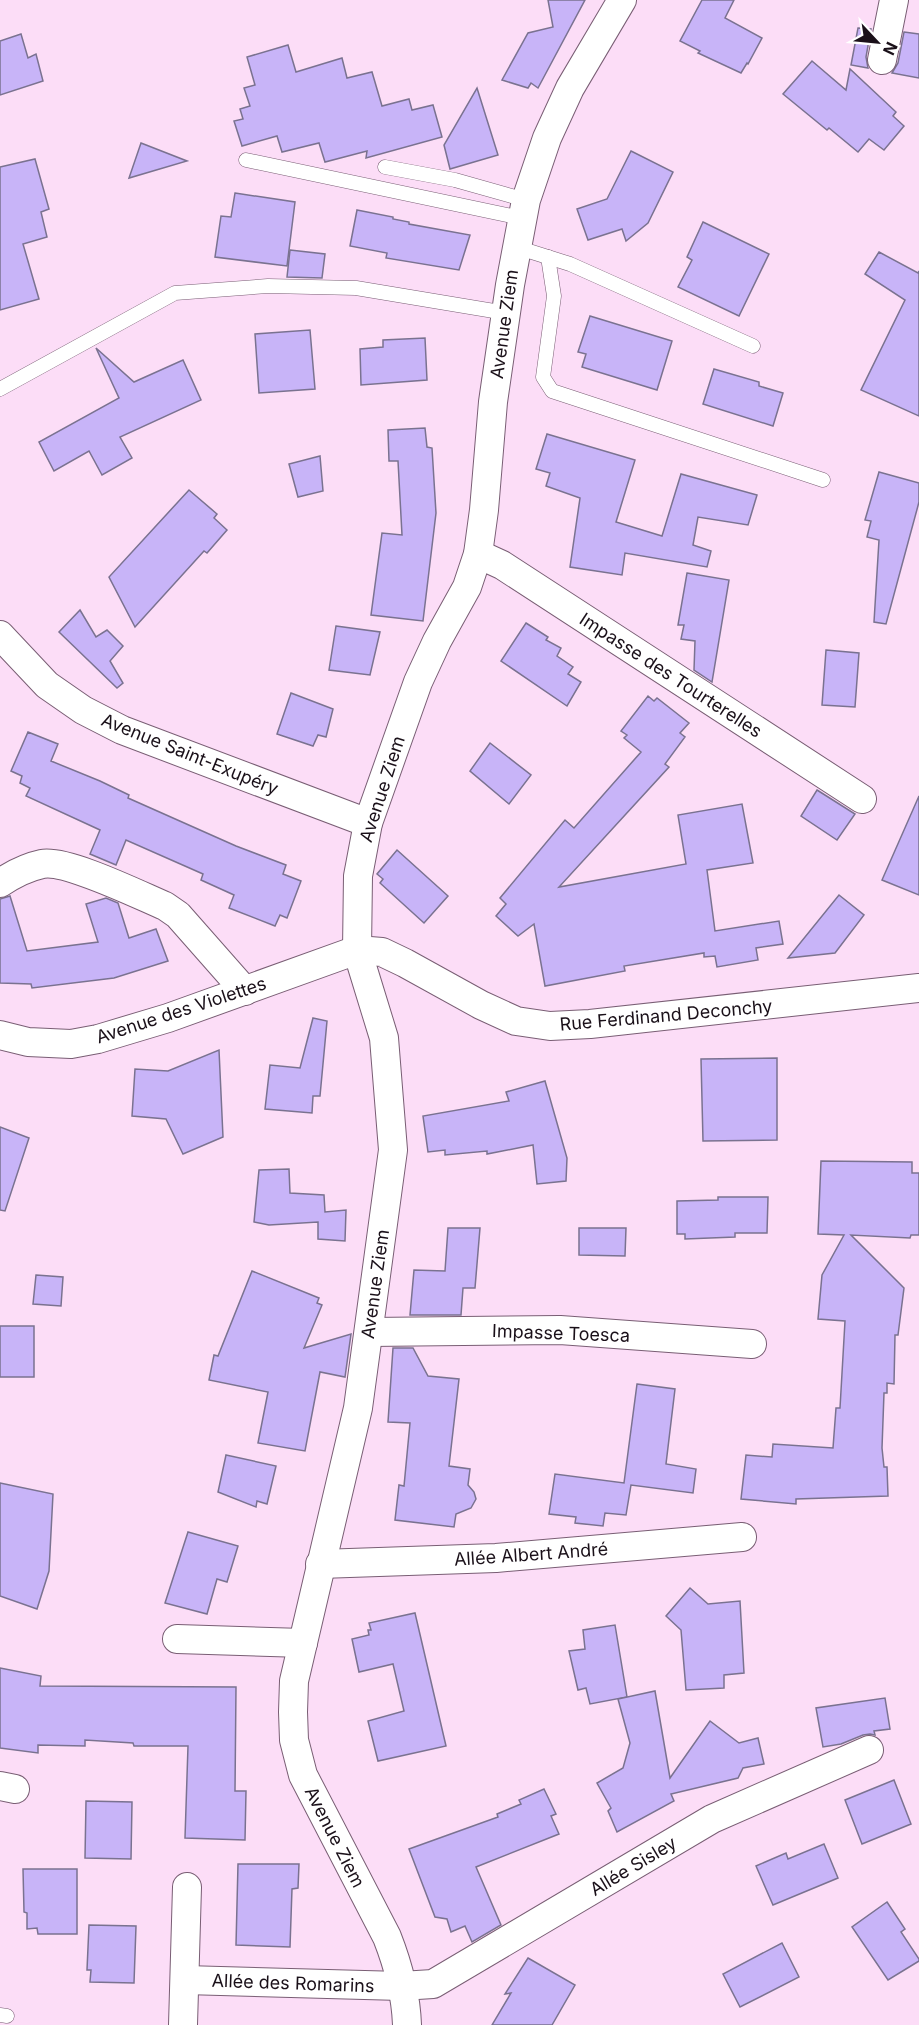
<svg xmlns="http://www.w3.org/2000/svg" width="919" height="2025" font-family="Inter,sans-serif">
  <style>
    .building { fill: #c8b4f8; stroke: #7a7290; stroke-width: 1.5 }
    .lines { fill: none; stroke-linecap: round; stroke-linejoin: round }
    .service-casing { stroke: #795e74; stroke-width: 15 }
    .minor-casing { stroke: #795e74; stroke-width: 30 }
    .service { stroke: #fff; stroke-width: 14 }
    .minor { stroke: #fff; stroke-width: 28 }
    .labels { text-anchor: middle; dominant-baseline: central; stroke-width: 5; stroke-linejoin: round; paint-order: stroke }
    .street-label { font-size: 18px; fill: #1a1019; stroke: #fff }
  </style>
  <rect width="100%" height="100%" fill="#fcddf7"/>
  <!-- building -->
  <g class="building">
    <path d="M548 0H585L538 88 531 83 528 88 502 80 528 33 553 27Z"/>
    <path d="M702 0H734L725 18 762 38 748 64 747 63 741 73 698 53 700 51 680 41Z"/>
    <path d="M858 28 871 29 866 57 868 68 851 65Z"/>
    <path d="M904 32 919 34V78L892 73 898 63Z"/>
    <path d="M21 34 28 58 36 54 43 81 0 95V41Z"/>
    <path d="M288 45 296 72 342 58 347 78 372 72 382 106 409 99 412 110 433 105 442 137 366 158 367 151 325 162 319 143 282 152 277 136 242 146 234 121 243 119 240 109 250 106 244 88 255 85 247 57Z"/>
    <path d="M812 61 846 90 850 69 896 112 893 116 904 126 884 150 869 139 858 152 829 128 827 130 783 94Z"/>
    <path d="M477 88 498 155 450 169 444 145Z"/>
    <path d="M141 143 187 161 129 178Z"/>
    <path d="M631 151 673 172 648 223 626 241 622 229 588 240 577 209 607 199Z"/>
    <path d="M35 159 49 209 41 212 47 237 23 244 39 299 0 310V167Z"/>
    <path d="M235 193 295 202 287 266 215 257 221 216 231 217Z"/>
    <path d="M357 210 393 217V219L409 222V224L470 235 459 270 386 258 387 253 350 246Z"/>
    <path d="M703 222 769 254 739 316 678 287 692 260 687 257Z"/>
    <path d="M290 250 325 254 322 278 287 277Z"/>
    <path d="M879 252 918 273 919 271V416L861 390 905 300 865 274Z"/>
    <path d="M590 316 672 341 657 390 582 367 586 354 578 352Z"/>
    <path d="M310 330 315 389 259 393 255 334Z"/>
    <path d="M425 338 427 380 361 385 360 349 383 347V340Z"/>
    <path d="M96 348 134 382 183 360 201 400 120 437 132 458 102 475 89 451 54 471 39 442 119 398Z"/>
    <path d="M714 369 759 382V386L783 393 773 426 703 404Z"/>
    <path d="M425 428 427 447 432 448 436 513 423 621 371 615 382 533 402 535 398 461H389L388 430Z"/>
    <path d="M547 434 635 460 616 522 662 536 681 474 757 495 748 525 698 517 693 545 711 551 707 567 625 553 622 575 570 567 580 498 546 486 550 473 536 469Z"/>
    <path d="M320 456 323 491 298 497 289 464Z"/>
    <path d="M879 472 919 483V502L886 624 874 622 879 540 867 537 871 521 865 520Z"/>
    <path d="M189 490 217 514 214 518 227 530 207 553 204 551 135 627 109 577Z"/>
    <path d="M687 573 729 580 712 682 694 670 695 641 681 639 684 625H678Z"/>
    <path d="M80 610 96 637 107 630 123 646 110 661 123 683 117 688 59 632Z"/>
    <path d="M526 623 548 637 546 640 561 648 557 656 573 667 568 674 581 682 567 706 501 661Z"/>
    <path d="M336 626 380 632 370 675 329 670Z"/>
    <path d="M826 650 859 653 855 707 822 705Z"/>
    <path d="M291 693 333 709 326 737 318 735 313 746 277 734Z"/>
    <path d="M648 696 654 701 657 698 689 723 680 733 685 737 665 764 669 767 559 887 686 864 678 815 742 804 753 863 707 870 715 931 779 921 783 944 756 948 758 960 717 967 715 956 704 957V953L624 966 625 971 545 986 534 924 518 936 496 916 506 904 500 898 565 820 574 828 641 752 624 738 627 735 621 731Z"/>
    <path d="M28 732 58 744 51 761 100 781 129 795 128 798 236 846 286 865 283 874 301 881 287 918 280 915 275 926 229 908 234 895 201 880 203 874 126 840 116 865 90 854 100 830 26 796 30 788 20 783 22 776 11 771Z"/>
    <path d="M490 743 531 775 509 804 470 771Z"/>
    <path d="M817 790 855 814 837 840 801 816Z"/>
    <path d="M919 796V895L882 880Z"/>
    <path d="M397 850 448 896 424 923 380 883 383 879 377 874Z"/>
    <path d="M839 895 864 915 835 953 788 958Z"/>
    <path d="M10 896 27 951 98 942 86 904 106 898 118 903 129 938 156 929 168 961 114 978 32 988 31 984 0 983V899Z"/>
    <path d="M313 1018 327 1021 320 1096H313L312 1113 265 1109 270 1065 300 1068Z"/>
    <path d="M219 1050 223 1137 183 1154 166 1119 132 1116 135 1069 168 1071Z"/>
    <path d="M777 1058V1140L703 1141 701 1059Z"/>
    <path d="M545 1081 567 1158 566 1181 537 1184 533 1145 487 1154V1151L445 1155V1150L428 1152 423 1116 509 1101 506 1092Z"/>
    <path d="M0 1127 29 1138 5 1211 0 1210Z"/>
    <path d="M821 1161 912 1162V1173H919V1235H911L910 1238 851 1235 904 1288 898 1335H895L894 1384 887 1383V1393H884L882 1448 884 1467H887L888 1496 796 1499V1504L741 1499 746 1455 772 1457 773 1444 833 1448 836 1408H840L845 1321 818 1319 822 1275 844 1235 818 1234Z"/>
    <path d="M289 1169 290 1193 324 1195 325 1212 346 1210 345 1241 318 1239V1222L269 1225 254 1222 259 1170Z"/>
    <path d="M718 1197H768L767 1233H735V1237L685 1239V1234H677V1201L718 1200Z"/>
    <path d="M448 1228H480L475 1288H463L461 1315H410L414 1270 445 1271Z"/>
    <path d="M579 1228H626L625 1256 579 1255Z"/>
    <path d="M252 1271 319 1298 317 1303 322 1305 304 1348 351 1334 345 1377 320 1372 305 1451 258 1443 268 1392 209 1380 214 1355 218 1356Z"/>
    <path d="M36 1275 63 1277 61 1306 33 1304Z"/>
    <rect x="0" y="1326" width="34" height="51"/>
    <path d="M393 1348H413L428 1376 459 1379 449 1466 470 1469 468 1485 474 1492 476 1499 471 1508 456 1514 454 1527 395 1520 399 1485 404 1486 410 1423 388 1422Z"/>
    <path d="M637 1384 675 1389 666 1464 696 1469 693 1493 631 1485 626 1515 605 1513 603 1526 575 1523 576 1517 549 1514 555 1474 624 1483Z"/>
    <path d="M226 1455 276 1466 267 1504 257 1501 256 1507 218 1492Z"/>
    <path d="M0 1483 53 1494 49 1571 37 1609 0 1596Z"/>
    <path d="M188 1532 238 1546 227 1582 217 1579 207 1614 165 1603Z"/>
    <path d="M690 1588 708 1604 740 1601 744 1673 724 1675V1688L686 1690 681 1630 666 1616Z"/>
    <path d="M415 1613 446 1746 378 1761 368 1721 404 1711 393 1664 359 1672 352 1639 369 1635 368 1630H371L369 1623Z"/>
    <path d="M615 1625 627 1697 590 1704 586 1688 578 1690 569 1651 585 1649 583 1630Z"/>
    <path d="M0 1668 41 1676 40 1686 236 1687 235 1791H246L245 1840 185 1838 188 1746H134L133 1743 85 1740V1746L38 1745V1753L0 1748Z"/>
    <path d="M655 1691 670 1778 710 1721 739 1743 758 1738 764 1764 743 1768 738 1778 671 1794 674 1801 617 1832 608 1811 611 1808 597 1783 623 1768 630 1743 618 1699Z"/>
    <path d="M885 1698 890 1729 874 1731 875 1735 870 1734 863 1735 841 1744 823 1747 816 1708Z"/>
    <path d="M894 1780 911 1824 862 1844 845 1800Z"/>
    <path d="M544 1789 556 1814 551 1816 559 1834 476 1867 501 1925 472 1942 465 1926 451 1932 447 1919 435 1917 409 1849 498 1817 497 1814 521 1804 519 1800Z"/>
    <path d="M86 1801 132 1802 131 1859 85 1858Z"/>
    <path d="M824 1844 838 1878 773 1905 756 1866 786 1853 788 1859Z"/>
    <path d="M238 1864H299L298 1888 292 1889 290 1947 236 1945Z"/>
    <path d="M23 1869H77V1934H38L37 1928 27 1929V1913L24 1912Z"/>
    <path d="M887 1902 905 1929 901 1932 919 1959V1961L888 1980 852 1927Z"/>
    <path d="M89 1925 136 1926 134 1983 90 1982 91 1970H87Z"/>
    <path d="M782 1943 799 1977 740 2007 723 1974Z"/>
    <path d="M528 1958 575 1985 552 2025H492L511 1993 505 1994Z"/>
  </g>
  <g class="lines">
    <defs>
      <g id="service">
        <path d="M246 160 521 218"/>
        <path d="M385 167 455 180 526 200"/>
        <path d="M516 247 570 264 753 346"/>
        <path d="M548 257 554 296 543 377 552 391 823 480"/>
        <path d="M0 389 175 293 268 286 356 288 506 313"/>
        <path d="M0 2015 7 2016"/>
      </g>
      <g id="minor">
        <path d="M882 60 894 0"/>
        <path d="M478 554 502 565 862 799"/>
        <path d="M0 635 47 685 83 710 122 730 368 823"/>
        <path d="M0 883C12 875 28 867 42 864 66 859 139 895 165 906L178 915 245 991"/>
        <path d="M0 1035 28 1042 71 1044 98 1039 168 1018 357 950 382 952 405 963 481 1005 516 1021 550 1026 590 1024 919 988"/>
        <path d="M369 1332 560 1330 752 1344"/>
        <path d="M320 1564 496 1558 742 1537"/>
        <path d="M177 1639 303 1643"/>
        <path d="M0 1786 15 1789"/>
        <path d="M185 1980 401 1986 433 1984 712 1819 869 1750"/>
        <path d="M183 2025 187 1887"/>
        <path d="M407 2025C406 1995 398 1965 387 1937L303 1775 294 1740 293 1712 294 1681 358 1408 393 1150 384 1038 357 950 358 876 368 823 418 682 437 641 467 587 478 554 484 510 493 402 510 285 526 200 547 138 570 88 622 0"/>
      </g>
    </defs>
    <!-- service casing -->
    <use href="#service" class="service-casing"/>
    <!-- minor casing -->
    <use href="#minor" class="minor-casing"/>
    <!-- service -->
    <use href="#service" class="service"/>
    <!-- minor -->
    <use href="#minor" class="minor"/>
  </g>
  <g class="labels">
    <!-- street labels -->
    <g class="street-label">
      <text transform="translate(504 324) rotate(-82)">Avenue Ziem</text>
      <text transform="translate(671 675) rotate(33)">Impasse des Tourterelles</text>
      <text transform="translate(190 754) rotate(22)">Avenue Saint-Exupéry</text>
      <text transform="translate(382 789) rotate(-72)">Avenue Ziem</text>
      <text transform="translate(181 1010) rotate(-18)">Avenue des Violettes</text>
      <text transform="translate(666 1015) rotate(-5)">Rue Ferdinand Deconchy</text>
      <text transform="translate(375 1284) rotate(-82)">Avenue Ziem</text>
      <text transform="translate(561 1333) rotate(2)">Impasse Toesca</text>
      <text transform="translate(531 1554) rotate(-4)">Allée Albert André</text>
      <text transform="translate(335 1837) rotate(63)">Avenue Ziem</text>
      <text transform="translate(633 1866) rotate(-31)">Allée Sisley</text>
      <text transform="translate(293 1983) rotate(2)">Allée des Romarins</text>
    </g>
  </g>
  <!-- north arrow -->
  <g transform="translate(877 42) rotate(116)" stroke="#ffffff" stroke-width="4.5" paint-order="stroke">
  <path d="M0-4.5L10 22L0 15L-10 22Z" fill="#1a1019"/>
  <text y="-9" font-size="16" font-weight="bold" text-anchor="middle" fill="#1a1019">N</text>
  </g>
</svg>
